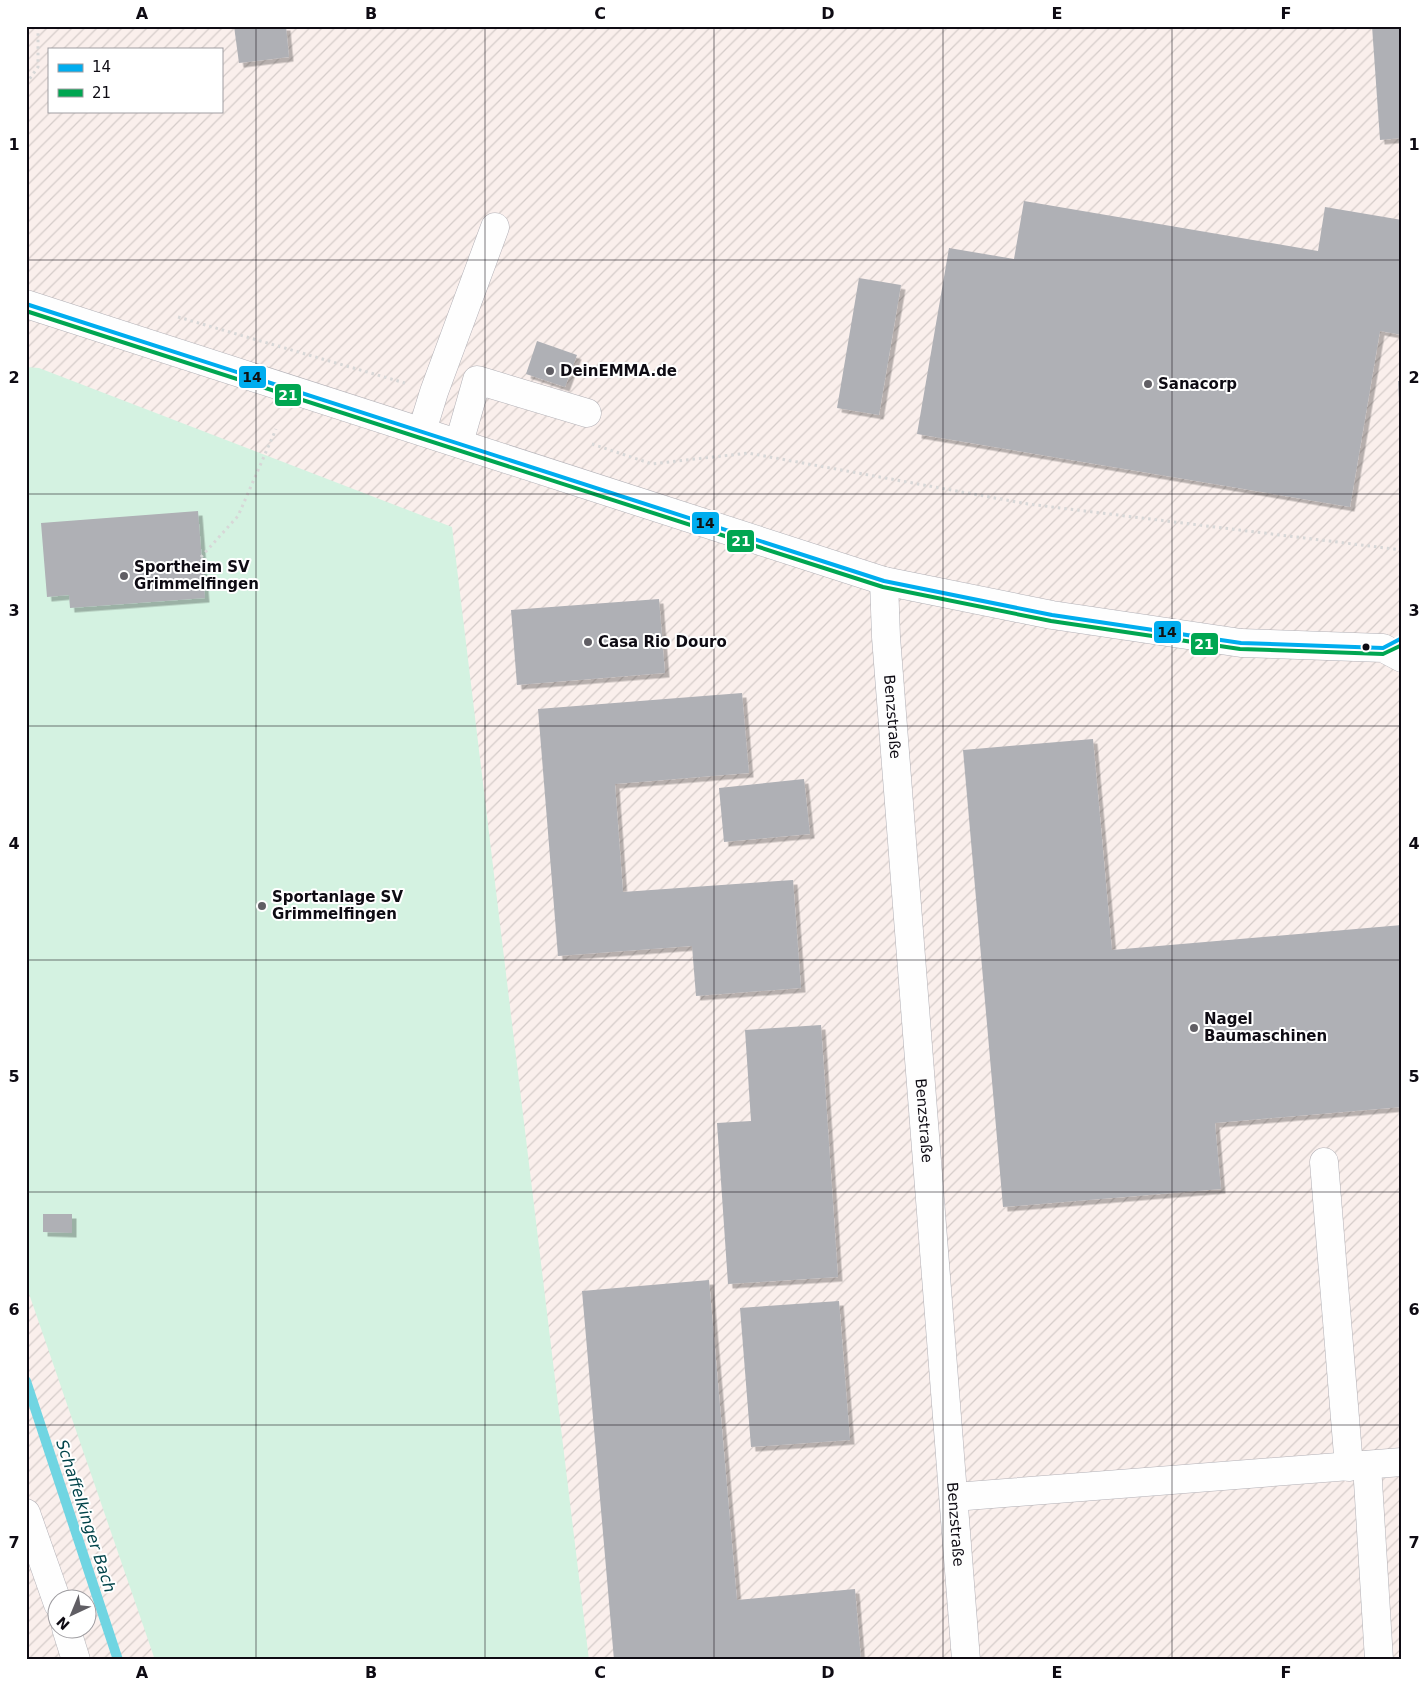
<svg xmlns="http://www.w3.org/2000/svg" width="1428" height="1686" font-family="'DejaVu Sans',sans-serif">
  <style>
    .industrial { fill: url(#industrial-furrows); fill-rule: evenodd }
    .green { fill: #d4f2e1 }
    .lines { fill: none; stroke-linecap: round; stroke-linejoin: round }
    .stream { stroke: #70d5e2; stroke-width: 10 }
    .building { fill: #afb0b5; filter: url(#shadow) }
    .minor-casing { stroke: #b2b0b6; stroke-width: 29 }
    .path { stroke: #d7d7d7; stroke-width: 3; stroke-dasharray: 2.5 4; stroke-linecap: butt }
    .minor { stroke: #fefefe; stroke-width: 28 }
    .bus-1-casing { stroke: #fff; stroke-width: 8 }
    .bus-2-casing { stroke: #fff; stroke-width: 8 }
    .bus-1 { stroke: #00adef; stroke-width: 4 }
    .bus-2 { stroke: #00a651; stroke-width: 4 }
    .grid { fill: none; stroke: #0e0b13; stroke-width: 1; stroke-opacity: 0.55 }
    .poi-dot { fill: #605e64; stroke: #fff; stroke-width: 2 }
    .bus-dot { fill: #0e0b13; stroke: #fff; stroke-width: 2 }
    .labels { text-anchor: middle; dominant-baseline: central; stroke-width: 4; stroke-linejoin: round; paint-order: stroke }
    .poi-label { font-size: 15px; font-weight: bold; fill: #0e0b13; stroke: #fff; text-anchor: start }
    .street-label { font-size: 15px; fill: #0e0b13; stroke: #fff }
    .water-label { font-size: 16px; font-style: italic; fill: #004349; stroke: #fff }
    .line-badge { stroke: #fff; stroke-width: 2 }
    .badge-label { font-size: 14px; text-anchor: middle; font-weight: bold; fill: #fff }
    .pale-badge-label { font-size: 14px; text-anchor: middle; font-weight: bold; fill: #111 }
    .neatline { fill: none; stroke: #0e0b13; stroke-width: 2 }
    .grid-label { font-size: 16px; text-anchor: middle; font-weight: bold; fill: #0e0b13 }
  </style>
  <defs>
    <pattern id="industrial-furrows" width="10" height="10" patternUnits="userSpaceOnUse" patternTransform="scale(1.25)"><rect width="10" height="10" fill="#faefec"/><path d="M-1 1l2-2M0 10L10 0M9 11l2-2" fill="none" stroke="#d5ccca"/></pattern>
    <filter id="shadow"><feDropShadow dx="4.5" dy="4.5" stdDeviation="0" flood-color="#0004"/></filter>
  </defs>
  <rect width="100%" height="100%" fill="#f8f7fa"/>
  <!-- industrial -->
  <path class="industrial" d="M26 26H1402V1660H26ZM49 49H221V111H49ZM58 1598H88V1628H58Z"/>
  <!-- green -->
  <path class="green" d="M26 367 39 368 452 527 589 1660H155L26 1285Z"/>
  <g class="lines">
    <!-- stream -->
    <path class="stream" d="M26 1381 118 1660"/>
  </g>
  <!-- building -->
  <g class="building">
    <path d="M234 26H286L289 57 239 63Z"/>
    <path d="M1372 26H1400L1402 51V138L1380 140Z"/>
    <path d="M1024 201 1318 251 1325 207 1402 220V335L1380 331 1350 507 917 434 949 248 1014 259Z"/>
    <path d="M859 278 901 285 879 415 837 408Z"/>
    <path d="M537 341 577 355 565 387 526 374Z"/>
    <path d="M1398 381H1402V421H1400Z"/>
    <path d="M198 511 205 598 70 608 69 595 47 597 41 523Z"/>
    <path d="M659 599 665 673 517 685 511 610Z"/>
    <path d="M742 693 749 773 615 784 623 892 793 880 801 988 696 996 692 946 558 956 538 709Z"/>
    <path d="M1093 739 1112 950 1402 925V1107L1215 1123 1221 1189 1003 1207 963 750Z"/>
    <path d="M804 779 810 834 724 842 719 788Z"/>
    <path d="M821 1025 838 1277 728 1284 717 1123 751 1121 745 1030Z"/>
    <path d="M43 1214H72V1233L43 1232Z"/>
    <path d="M709 1280 737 1600 855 1589 861 1660H614L582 1291Z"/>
    <path d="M839 1301 850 1440 751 1447 740 1308Z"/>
  </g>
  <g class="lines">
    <defs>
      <g id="minor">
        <path d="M26 304 884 581 1052 615 1241 643 1383 648 1402 658"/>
        <path d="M422 431 434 392 495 227"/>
        <path d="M459 443 477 380 587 413"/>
        <path id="s1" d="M884 581 886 637 966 1660"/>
        <path d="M1324 1162 1349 1467"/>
        <path d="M1367 1465 1379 1660"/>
        <path d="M954 1497 1402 1462"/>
        <path d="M26 1513 58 1604"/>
        <path d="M66 1628 76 1660"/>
      </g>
    </defs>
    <!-- minor casing -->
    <use href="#minor" class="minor-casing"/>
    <!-- path -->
    <g class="path">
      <path d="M26 84 38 67V26"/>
      <path d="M178 317 405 383"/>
      <path d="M592 444 652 464 748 453 1028 504 1402 550"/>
      <path d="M201 557 238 516 276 429"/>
    </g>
    <!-- minor -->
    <use href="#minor" class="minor"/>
    <defs>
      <path id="bus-1" d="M26 304 884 581 1052 615 1241 643 1383 648 1402 638"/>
      <path id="bus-2" d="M26 311 883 587 1051 621 1240 649 1383 654 1402 645"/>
    </defs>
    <!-- bus-1 casing -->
    <use href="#bus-1" class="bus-1-casing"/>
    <!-- bus-2 casing -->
    <use href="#bus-2" class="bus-2-casing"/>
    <!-- bus-1 -->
    <use href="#bus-1" class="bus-1"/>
    <!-- bus-2 -->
    <use href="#bus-2" class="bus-2"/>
  </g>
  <!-- grid -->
  <path class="grid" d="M256 26V1660M485 26V1660M714 26V1660M943 26V1660M1172 26V1660M26 260H1402M26 494H1402M26 726H1402M26 960H1402M26 1192H1402M26 1425H1402"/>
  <!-- markers -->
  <g class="poi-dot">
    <circle cx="550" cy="371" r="5"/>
    <circle cx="1148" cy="384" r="5"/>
    <circle cx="124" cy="576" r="5"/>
    <circle cx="588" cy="642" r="5"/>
    <circle cx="262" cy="906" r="5"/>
    <circle cx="1194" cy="1028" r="5"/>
  </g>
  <circle class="bus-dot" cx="1366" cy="647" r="4.5"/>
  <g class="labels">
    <!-- poi labels -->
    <g class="poi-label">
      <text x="560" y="371">DeinEMMA.de</text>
      <text x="1158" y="384">Sanacorp</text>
      <text x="134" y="567">Sportheim SV<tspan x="134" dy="17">Grimmelfingen</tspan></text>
      <text x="598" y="642">Casa Rio Douro</text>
      <text x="272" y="897">Sportanlage SV<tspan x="272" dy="17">Grimmelfingen</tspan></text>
      <text x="1204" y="1019">Nagel<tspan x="1204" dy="17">Baumaschinen</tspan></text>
    </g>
    <!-- street labels -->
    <g class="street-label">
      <text stroke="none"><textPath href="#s1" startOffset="136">Benzstraße</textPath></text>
      <text stroke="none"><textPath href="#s1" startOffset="541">Benzstraße</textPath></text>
      <text stroke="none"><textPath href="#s1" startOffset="946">Benzstraße</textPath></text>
    </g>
    <!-- water labels -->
    <g class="water-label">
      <text transform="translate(86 1516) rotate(72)">Schaffelkinger Bach</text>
    </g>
  </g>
  <g class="line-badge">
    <rect x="238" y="365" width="29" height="24" rx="5" fill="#00adef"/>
    <rect x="274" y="383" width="28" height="24" rx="5" fill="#00a651"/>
    <rect x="691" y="511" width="29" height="24" rx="5" fill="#00adef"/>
    <rect x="726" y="529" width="29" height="24" rx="5" fill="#00a651"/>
    <rect x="1153" y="620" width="29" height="24" rx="5" fill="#00adef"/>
    <rect x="1190" y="632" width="29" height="24" rx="5" fill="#00a651"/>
  </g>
  <g class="badge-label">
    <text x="288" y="400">21</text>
    <text x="741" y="546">21</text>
    <text x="1204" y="649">21</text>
  </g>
  <g class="pale-badge-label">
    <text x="252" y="382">14</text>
    <text x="705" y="528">14</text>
    <text x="1167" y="637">14</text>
  </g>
  <!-- border -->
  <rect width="1428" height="1686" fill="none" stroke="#ffffff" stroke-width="55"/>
  <!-- legend -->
  <rect x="48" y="48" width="175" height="65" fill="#ffffff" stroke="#9f9da1"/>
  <rect x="58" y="64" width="25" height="8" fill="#00adef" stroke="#9f9da1"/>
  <text x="92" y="72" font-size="15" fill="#0e0b13">14</text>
  <rect x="58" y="89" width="25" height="8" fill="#00a651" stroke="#9f9da1"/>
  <text x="92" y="98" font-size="15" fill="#0e0b13">21</text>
  <!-- north arrow -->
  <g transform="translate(72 1614) rotate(224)"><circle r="24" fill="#ffffff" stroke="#9f9da1"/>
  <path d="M0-4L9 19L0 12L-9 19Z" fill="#605e64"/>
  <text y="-8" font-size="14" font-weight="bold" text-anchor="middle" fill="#0e0b13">N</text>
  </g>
  <rect x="28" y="28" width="1372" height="1630" class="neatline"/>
  <g class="grid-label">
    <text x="142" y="19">A</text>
    <text x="371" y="19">B</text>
    <text x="600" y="19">C</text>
    <text x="828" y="19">D</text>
    <text x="1057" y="19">E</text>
    <text x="1286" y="19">F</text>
    <text x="14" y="150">1</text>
    <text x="1414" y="150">1</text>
    <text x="14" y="383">2</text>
    <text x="1414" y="383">2</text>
    <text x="14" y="616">3</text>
    <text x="1414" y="616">3</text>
    <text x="14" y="849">4</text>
    <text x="1414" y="849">4</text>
    <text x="14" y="1082">5</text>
    <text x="1414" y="1082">5</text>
    <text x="14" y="1315">6</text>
    <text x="1414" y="1315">6</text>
    <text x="14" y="1548">7</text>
    <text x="1414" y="1548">7</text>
    <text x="142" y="1678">A</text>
    <text x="371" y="1678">B</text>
    <text x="600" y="1678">C</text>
    <text x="828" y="1678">D</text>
    <text x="1057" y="1678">E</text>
    <text x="1286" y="1678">F</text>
  </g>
</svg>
